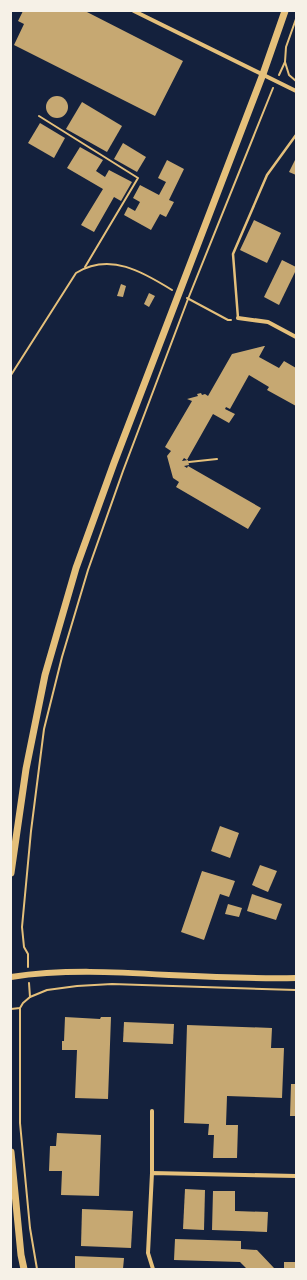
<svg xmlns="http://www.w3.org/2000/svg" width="307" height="1280" font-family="Poppins,sans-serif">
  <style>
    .building { fill: #c6a872 }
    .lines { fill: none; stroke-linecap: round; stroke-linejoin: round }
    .path { stroke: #e5c07b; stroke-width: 2 }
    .service { stroke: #e5c07b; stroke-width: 2.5 }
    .minor { stroke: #e5c07b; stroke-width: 4 }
    .tertiary { stroke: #e5c07b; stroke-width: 6 }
    .secondary { stroke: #e5c07b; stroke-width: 7 }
  </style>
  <rect width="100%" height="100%" fill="#14213d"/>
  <!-- building -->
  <g class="building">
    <path d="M23 11H85L183 61 155 116 14 45 24 24 18 21Z"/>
    <circle cx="57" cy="107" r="11"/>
    <path d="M82 102 122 126 107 152 66 129Z"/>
    <path d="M40 123 65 138 54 158 28 143Z"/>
    <path d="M123 143 146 157 137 172 114 159Z"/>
    <path d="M80 147 103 160 96 171 105 177 109 170 132 182 121 201 114 197 94 232 81 225 103 189 67 168Z"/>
    <path d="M296 158V175L289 172Z"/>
    <path d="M167 160 184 169 169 200 174 202 166 217 160 214 151 230 124 215 128 207 135 211 140 202 133 198 140 185 159 195 166 182 158 178Z"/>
    <path d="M254 220 281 233 267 263 240 250Z"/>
    <path d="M282 260 296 267V270L279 305 264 297Z"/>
    <path d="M121 284 126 286 123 297 117 296Z"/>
    <path d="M149 293 155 296 149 307 144 304Z"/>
    <path d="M264 346H265L259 357 279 368 284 361 296 368V406L267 390 269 387 249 375 230 409 226 407 225 409 235 414 229 423 213 414 187 460 184 458 182 461 188 460 189 465 184 466 187 468 188 466 261 508 248 529 176 487 179 482 173 478 167 456 171 451 165 447 192 401 187 399 198 396 197 394 201 393 202 395 205 394 208 396 232 354Z"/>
    <path d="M220 826 239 833 230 858 211 851Z"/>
    <path d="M260 865 277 871 268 892 252 885Z"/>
    <path d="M202 871 235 881 229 897 220 894 204 940 181 932Z"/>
    <path d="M252 894 282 904 276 920 247 911Z"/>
    <path d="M228 904 242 908 239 917 225 914Z"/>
    <path d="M65 1017 100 1019 101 1017H111L108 1099 75 1098 77 1050H62V1041H64Z"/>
    <path d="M124 1022 174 1024 173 1044 123 1042Z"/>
    <path d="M187 1025 272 1028 271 1048H284L282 1098 227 1096 226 1125H238L237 1158H213L214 1135H208L209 1124 184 1123Z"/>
    <path d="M291 1084H296V1116H290Z"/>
    <path d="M57 1133 101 1135 99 1196 61 1195 62 1171H49L50 1146H56Z"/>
    <path d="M185 1189 205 1190 204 1230 183 1229Z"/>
    <path d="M213 1191H235V1211L268 1212 267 1232 212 1230Z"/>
    <path d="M82 1209 133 1211 131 1248 81 1246Z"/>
    <path d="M175 1239 241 1241V1249L257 1250 274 1268 247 1269 240 1262 174 1260Z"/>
    <path d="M75 1256 124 1258 123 1269H75Z"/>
    <rect x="284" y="1262" width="12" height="7"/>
  </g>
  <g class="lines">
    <!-- path -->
    <g class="path">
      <path d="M285 62 289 75 296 81"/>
      <path d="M279 75 285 62 286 47 296 19"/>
      <path d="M39 116 138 178 85 267"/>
      <path d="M187 298 228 320H231"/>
      <path d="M11 375 76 273C110 252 143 272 172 290"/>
      <path d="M189 462 217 459"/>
      <path d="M28 967V954L24 947 22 927 31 831 44 729 62 657 88 570 123 471 188 299 273 88"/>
      <path d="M29 983 30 997"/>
      <path d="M20 1008V1123L30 1228 37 1269"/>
      <path d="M11 1009 20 1008 23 1003 30 997 47 990 77 986 112 984 296 990"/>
    </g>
    <!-- service -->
    <path class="service" d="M238 318 233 254 267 175 296 135"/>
    <!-- minor -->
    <g class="minor">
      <path d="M134 11 296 91"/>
      <path d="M238 318 268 322 296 337"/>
      <path d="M152 1173V1111"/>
      <path d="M153 1269 148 1253 152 1173 296 1176"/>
    </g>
    <!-- tertiary -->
    <path class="tertiary" d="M11 977C63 969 116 972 169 975 211 977 254 979 296 978"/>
    <!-- secondary -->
    <g class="secondary">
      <path d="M11 873 26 769 45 675 76 568 114 463 263 74 285 11"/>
      <path d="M11 1152 21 1255 24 1269"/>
    </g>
  </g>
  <!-- border -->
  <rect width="307" height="1280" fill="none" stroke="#f6f1e7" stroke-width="24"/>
</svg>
